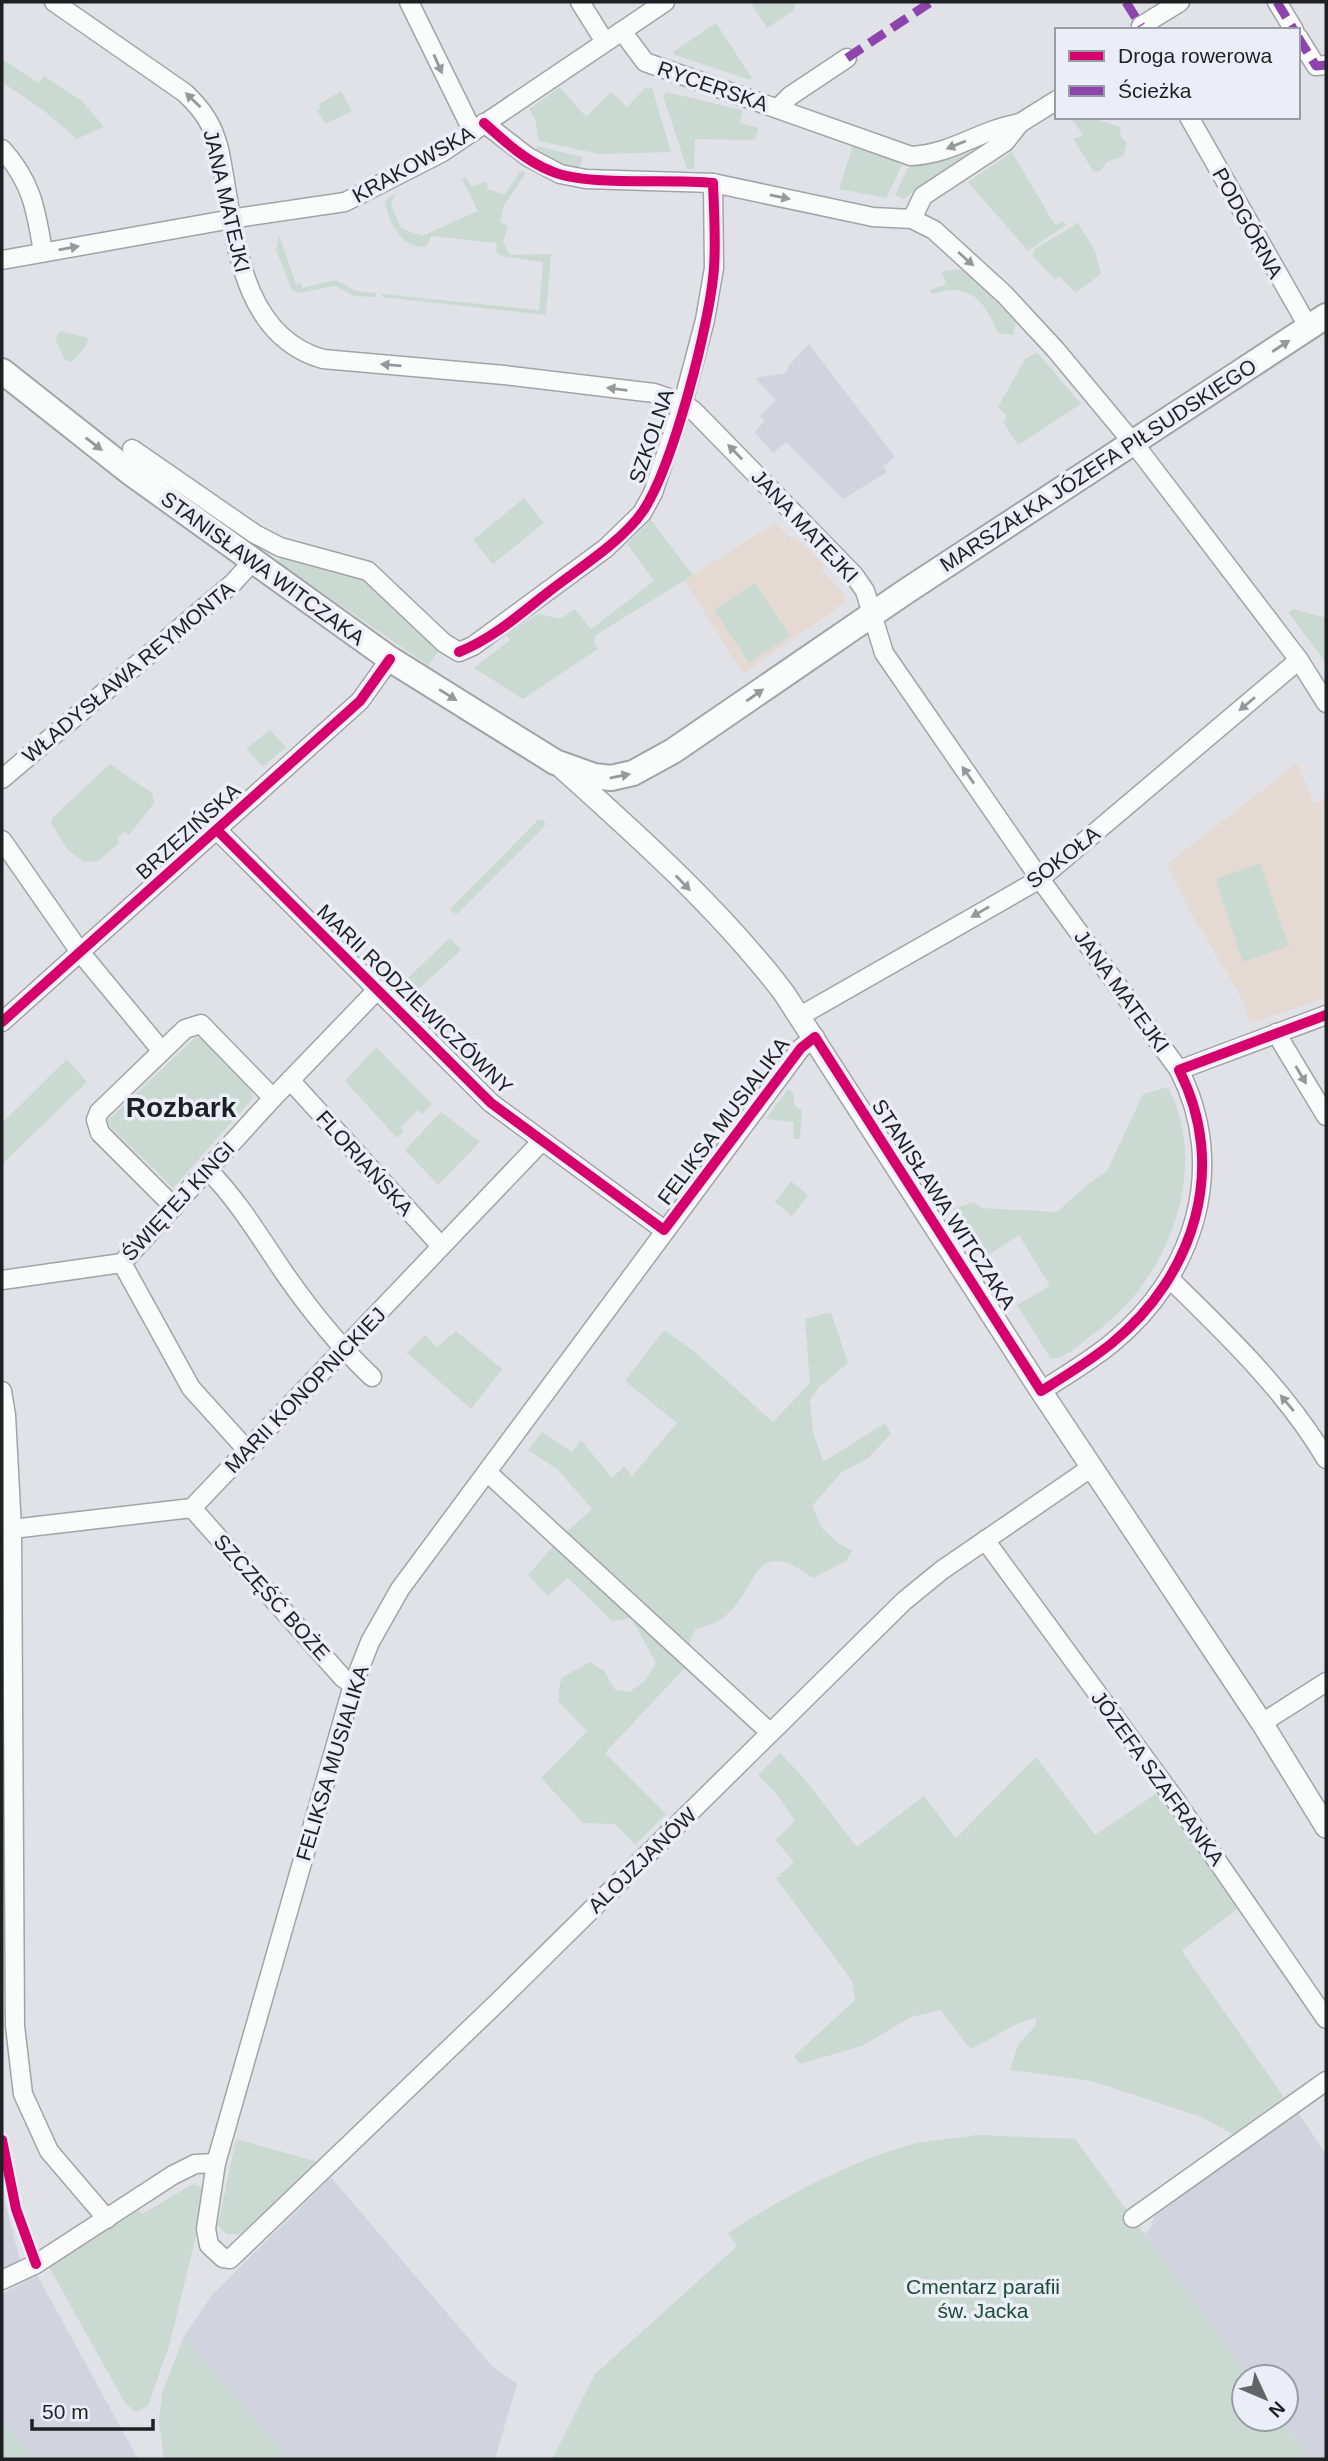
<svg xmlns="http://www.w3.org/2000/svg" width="1328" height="2461" font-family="Helvetica,sans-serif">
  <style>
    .built { fill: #d1d4df }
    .education { fill: #e4dad3 }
    .green { fill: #cadad2 }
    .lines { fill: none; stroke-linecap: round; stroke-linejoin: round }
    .minor-casing { stroke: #a2a3a7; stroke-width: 21 }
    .tertiary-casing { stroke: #a2a3a7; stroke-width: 24 }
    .secondary-casing { stroke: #a2a3a7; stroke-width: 28 }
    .minor { stroke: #fafbfb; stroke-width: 18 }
    .tertiary { stroke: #fafbfb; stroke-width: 21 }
    .secondary { stroke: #fafbfb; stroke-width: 24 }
    .quiet { stroke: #8e44ad; stroke-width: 9; stroke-dasharray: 18 9; stroke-linecap: butt }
    .cycleway-casing { stroke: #ebeef7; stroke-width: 15 }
    .cycleway { stroke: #d6006c; stroke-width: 10 }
    .oneway { fill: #97989a }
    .labels { text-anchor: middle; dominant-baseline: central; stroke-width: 7; stroke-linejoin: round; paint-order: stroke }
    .street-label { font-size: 21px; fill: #1e2023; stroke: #ebeef7 }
    .park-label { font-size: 21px; fill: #1b4e34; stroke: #ebeef7 }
    .district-label { font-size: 28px; font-weight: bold; fill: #1e2023; stroke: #ebeef7 }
  </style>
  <rect width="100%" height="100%" fill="#e1e2e7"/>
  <!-- built -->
  <g class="built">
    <path d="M809 344 895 457 883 466 887 472 843 499 786 442 773 453 754 432 765 421 760 416 776 400 755 378 786 373 790 364Z"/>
    <path d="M1297 2111 1326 2154V2459H1310L1280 2419H1286V2377H1249L1144 2234 1150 2229 1154 2217 1259 2134Z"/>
    <path d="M331 2177 492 2366 517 2384 495 2459H286L183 2338 212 2295Z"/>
    <path d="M2 2191 21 2264 2 2273Z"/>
    <path d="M37 2275 138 2459H33L2 2421V2294Z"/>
  </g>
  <!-- education -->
  <g class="education">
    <path d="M775 523 791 539 794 536 825 566 821 570 843 592 845 600 843 604 743 674 684 580Z"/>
    <path d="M1297 763 1313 803 1326 799V998L1250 1023 1241 997 1190 911 1167 864Z"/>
  </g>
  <!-- green -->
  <g class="green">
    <path d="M756 2H797L793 11 767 28 752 5Z"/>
    <path d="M716 23 752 78 750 80 675 55 673 52Z"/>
    <path d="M2 59 38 83 44 76 82 101 104 127 77 139 43 110 2 82Z"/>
    <path d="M560 87 586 117 611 92 627 107 646 87 652 88 671 152 599 154 539 141 535 119 529 109Z"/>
    <path d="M341 91 352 111 325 124 317 110 321 108 319 104Z"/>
    <path d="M666 92 743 110 740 123 758 128 755 140 695 139 694 169H687L663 96Z"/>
    <path d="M1070 117H1090L1120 127 1121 137 1127 143 1123 156 1107 162 1100 171 1094 172 1073 139 1083 135Z"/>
    <path d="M989 139 903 199 895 195 908 168 915 162 966 152Z"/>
    <path d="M853 145 887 156 902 165 886 198 839 189Z"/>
    <path d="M537 146 583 157 578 171 535 150Z"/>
    <path d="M1012 152 1055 225 1063 221 1066 225 1028 251 968 182Z"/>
    <path d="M521 170 526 173 504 205 500 222 508 226 503 242 510 255 551 254 546 315 382 297V294L539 310 543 262 502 256 497 253 496 243 431 236 426 247C401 248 389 224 385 201L396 193 391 205 401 228 422 236 478 211 462 179 466 177 472 187 484 182 488 184 486 188 504 195Z"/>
    <path d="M1078 223 1095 251 1101 274 1075 293 1059 276 1055 280 1032 255 1035 249Z"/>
    <path d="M279 235 296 284 301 283 302 288 336 280 356 291 376 293V297L354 296 335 286 299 293 292 290 276 250Z"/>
    <path d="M958 269 969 273 1016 323 1013 335 998 333C989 313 979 290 953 290 945 290 938 294 931 293L930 290 946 284 942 272Z"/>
    <path d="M60 331 88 338 87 345 72 362 64 359 55 338Z"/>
    <path d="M1037 352 1081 404 1018 445 1003 422 1007 416 998 407 1025 359Z"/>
    <path d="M524 498 544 523 493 564 473 540Z"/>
    <path d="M651 520 693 575 596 635 594 641 598 649 523 699 474 668 510 640 506 635 538 614 560 619 575 609 591 629 654 581 627 544Z"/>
    <path d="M285 553 360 578 440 650 428 665 277 562Z"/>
    <path d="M755 583 790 636 749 663 714 610Z"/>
    <path d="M1293 609 1326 618V663L1289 613Z"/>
    <path d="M270 730 286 747 263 767 246 749Z"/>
    <path d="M110 764 152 793 154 803 129 835 124 832 117 839 119 843 98 861 84 862 68 850 51 823 52 818Z"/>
    <path d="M538 820H544L545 826 457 914 452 912 451 908Z"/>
    <path d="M1260 863 1289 946 1243 962 1215 879Z"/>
    <path d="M450 938 461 950 408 999 397 988Z"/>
    <path d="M196 1037 204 1039 249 1086 253 1098 173 1188 109 1126 107 1121Z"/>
    <path d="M376 1047 432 1104 422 1114 418 1110 401 1127 404 1131 397 1138 345 1081Z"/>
    <path d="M67 1059 87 1082 2 1164V1123Z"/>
    <path d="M1168 1087C1212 1171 1166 1284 1092 1335 1080 1344 1066 1358 1051 1359L1017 1305 1050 1286 1019 1235 985 1257 953 1209 974 1202 981 1208 1057 1212 1088 1184 1107 1171 1143 1094Z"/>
    <path d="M788 1089 793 1093 795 1106 802 1111 800 1139H793L794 1122 766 1119Z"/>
    <path d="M441 1112 480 1142 438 1185 405 1150Z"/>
    <path d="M791 1181 808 1195 792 1216 775 1202Z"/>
    <path d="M831 1312 848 1363 819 1387 810 1400 813 1432 823 1462 885 1423 891 1434 867 1459 842 1472 812 1506 822 1528 837 1542 852 1551 846 1561 813 1578C749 1530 760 1594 720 1620 714 1624 703 1626 695 1630L690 1641 693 1664 682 1671 605 1753 666 1814 635 1845 615 1824 583 1823 541 1778 587 1731 558 1701 561 1678 590 1662 604 1671 615 1690 629 1692 644 1682 656 1663 631 1618 612 1621 568 1578 548 1596 528 1575 561 1537 592 1509 558 1470 528 1450 542 1432 572 1452 581 1440 612 1478 624 1466 632 1476 677 1423 625 1381 664 1330 695 1352 773 1422 810 1383 805 1319Z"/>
    <path d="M456 1331 502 1369 471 1409 407 1353 425 1335 437 1347Z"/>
    <path d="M780 1753 803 1777 857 1847 924 1796 956 1838 1036 1757 1095 1835 1160 1791 1240 1907 1182 1951 1284 2097 1233 2134 1201 2117 1092 2081 1010 2070 1018 2045 1035 2026 1036 2018C1013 2022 993 2040 970 2049L941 2010 911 2017 862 2046 800 2064 794 2056 855 2000 852 1981 776 1878 794 1862 775 1840 795 1821 778 1796 758 1775Z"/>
    <path d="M979 2135 1075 2139 1249 2377H1244V2419H1280L1310 2459H552L595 2374 737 2246 728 2233C783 2197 841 2166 905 2146 928 2139 955 2139 979 2135Z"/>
    <path d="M236 2139 318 2162 239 2235 226 2234 218 2225Z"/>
    <path d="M193 2184 207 2190 170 2343 148 2406 136 2412 125 2403 49 2267 139 2210 142 2214Z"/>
    <path d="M183 2338 289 2459H164L159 2420 162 2394Z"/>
    <path d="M2 2421 33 2459H2Z"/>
  </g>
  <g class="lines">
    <defs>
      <g id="minor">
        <path d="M54 2 185 93C203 110 213 125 219 149 235 224 235 334 323 359L504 375 654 393 683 403 694 411 854 575 865 591 884 653 1040 879 1179 1070C1229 1168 1194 1276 1112 1343 1090 1361 1065 1376 1041 1391"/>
        <path d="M409 2 473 132"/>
        <path d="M580 2 605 42"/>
        <path d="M1277 2 1294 30"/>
        <path d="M1143 30 1141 26 1180 2"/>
        <path d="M622 31 645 62 911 156C953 154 979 130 1020 123"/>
        <path d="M1298 37 1316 66 1326 65"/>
        <path d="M778 108 790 96 847 58"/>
        <path d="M1189 117 1309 328"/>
        <path d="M484 123 528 157 560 174 586 179 713 183 873 217 912 219 934 230 1004 294 1055 349 1139 450 1299 660 1326 703"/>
        <path d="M2 149C32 182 36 210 43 252"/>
        <path d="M912 219 923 196 1005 142 1020 123 1057 100"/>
        <path d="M2 260 243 217 345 202 441 153 665 2"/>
        <path d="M132 449 255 534 280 547 368 571 444 643 459 652 473 646 606 548 642 513 653 493 683 403 705 320 714 268 713 183"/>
        <path d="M2 779 233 583 252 562"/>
        <path d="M218 831 491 1103 664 1230"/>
        <path d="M2 840 80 952 161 1050"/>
        <path d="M800 1016 1040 879 1299 660"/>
        <path d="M2 1022 360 701 390 659"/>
        <path d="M1276 1033 1326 1116"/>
        <path d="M815 1037 801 1048 400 1589 370 1642 353 1685 216 2163 206 2229 209 2245 223 2258 230 2259 500 2000 904 1601 942 1570 1092 1467"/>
        <path d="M1179 1070 1326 1015"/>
        <path d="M290 1080 441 1246"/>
        <path d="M208 1170C238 1200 261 1239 285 1274 310 1310 340 1347 372 1377"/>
        <path d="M174 1207 100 1133 96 1120 99 1112 185 1029 201 1024 273 1098"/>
        <path d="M122 1263 191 1388 247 1450"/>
        <path d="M2 1280 122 1263 273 1098 376 991"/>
        <path d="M1171 1280C1227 1335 1286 1391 1326 1459"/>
        <path d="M2 1391 6 1415 12 1529 15 2026 23 2094 49 2151 107 2219"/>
        <path d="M487 1472 763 1726"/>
        <path d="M192 1508 343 1678 353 1685"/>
        <path d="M12 1529 192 1508 542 1141"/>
        <path d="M985 1540 1171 1794 1326 2019"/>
        <path d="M1262 1723 1326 1682"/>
        <path d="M1133 2218 1326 2081"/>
        <path d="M2 2280 36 2264 173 2175 195 2164 216 2163"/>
      </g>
      <path id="tertiary" d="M559 765C638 836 720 909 784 993L1041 1391 1262 1723 1326 1827"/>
      <path id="secondary" d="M2 371 131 473 390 659 555 762 594 776 611 778 633 773 673 751 905 592 1326 316"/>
    </defs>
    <!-- minor casing -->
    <use href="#minor" class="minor-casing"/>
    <!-- tertiary casing -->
    <use href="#tertiary" class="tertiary-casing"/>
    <!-- secondary casing -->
    <use href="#secondary" class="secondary-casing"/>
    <!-- minor -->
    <use href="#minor" class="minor"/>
    <!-- tertiary -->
    <use href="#tertiary" class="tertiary"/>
    <!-- secondary -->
    <use href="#secondary" class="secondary"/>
    <!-- quiet -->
    <g class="quiet">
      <path d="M1126 2 1141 26"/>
      <path d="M1277 2 1294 30"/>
      <path d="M1298 37 1316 66 1326 65"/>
      <path d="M847 58 931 2"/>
    </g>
    <defs>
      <g id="cycleway">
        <path d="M459 652C492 639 519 615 547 593 576 570 622 542 643 511 673 466 710 323 714 268 716 240 714 211 713 183 670 178 586 187 551 171 526 161 504 141 484 123"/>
        <path d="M218 831 491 1103 664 1230 801 1048 815 1037 1041 1391C1065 1376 1090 1361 1112 1343 1194 1276 1229 1168 1179 1070L1326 1015"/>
        <path d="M2 1022 360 701 390 659"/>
        <path d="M2 2140 16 2209 36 2264"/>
      </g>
    </defs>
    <!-- cycleway casing -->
    <use href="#cycleway" class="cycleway-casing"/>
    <!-- cycleway -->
    <use href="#cycleway" class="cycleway"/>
  </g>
  <!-- one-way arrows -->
  <defs><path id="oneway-solid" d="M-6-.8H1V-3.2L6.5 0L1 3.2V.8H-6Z" transform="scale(1.75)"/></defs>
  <g class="oneway">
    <use href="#oneway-solid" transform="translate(438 64) rotate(66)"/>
    <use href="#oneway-solid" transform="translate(193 100) rotate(-136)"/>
    <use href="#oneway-solid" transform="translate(956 145) rotate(158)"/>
    <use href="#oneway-solid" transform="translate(780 197) rotate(12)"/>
    <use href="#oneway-solid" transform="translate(69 248) rotate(-10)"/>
    <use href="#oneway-solid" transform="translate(966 259) rotate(42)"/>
    <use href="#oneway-solid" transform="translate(1281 346) rotate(-33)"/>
    <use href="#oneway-solid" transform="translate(391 365) rotate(-175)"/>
    <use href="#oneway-solid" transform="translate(617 389) rotate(-173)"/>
    <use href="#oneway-solid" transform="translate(94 444) rotate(38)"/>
    <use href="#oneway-solid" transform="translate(735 452) rotate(-134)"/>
    <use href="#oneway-solid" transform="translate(448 695) rotate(32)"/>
    <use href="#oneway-solid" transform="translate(755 695) rotate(-35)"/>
    <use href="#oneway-solid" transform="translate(1247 704) rotate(140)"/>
    <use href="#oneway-solid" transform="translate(968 775) rotate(-125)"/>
    <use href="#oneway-solid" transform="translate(620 776) rotate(-11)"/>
    <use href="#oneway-solid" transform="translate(683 883) rotate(46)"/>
    <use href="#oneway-solid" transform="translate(980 912) rotate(150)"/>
    <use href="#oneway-solid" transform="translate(1301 1075) rotate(59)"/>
    <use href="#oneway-solid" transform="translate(1287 1403) rotate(-130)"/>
  </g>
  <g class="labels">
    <!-- street labels -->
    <g class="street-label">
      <text transform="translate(713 86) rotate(19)">RYCERSKA</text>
      <text transform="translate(413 164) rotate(-29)">KRAKOWSKA</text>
      <text transform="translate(227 201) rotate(77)">JANA MATEJKI</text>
      <text transform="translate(1248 223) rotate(61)">PODGÓRNA</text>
      <text transform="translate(651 436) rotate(-71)">SZKOLNA</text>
      <text transform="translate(1098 465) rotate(-33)">MARSZAŁKA JÓZEFA PIŁSUDSKIEGO</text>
      <text transform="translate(805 526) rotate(47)">JANA MATEJKI</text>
      <text transform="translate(263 568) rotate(36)">STANISŁAWA WITCZAKA</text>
      <text transform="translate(128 672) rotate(-40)">WŁADYSŁAWA REYMONTA</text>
      <text transform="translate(188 831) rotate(-42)">BRZEZIŃSKA</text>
      <text transform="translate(1063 857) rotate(-38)">SOKOŁA</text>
      <text transform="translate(1122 991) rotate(54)">JANA MATEJKI</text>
      <text transform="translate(415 999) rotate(44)">MARII RODZIEWICZÓWNY</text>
      <text transform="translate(723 1121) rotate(-53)">FELIKSA MUSIALIKA</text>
      <text transform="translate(365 1163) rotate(48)">FLORIAŃSKA</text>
      <text transform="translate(178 1201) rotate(-47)">ŚWIĘTEJ KINGI</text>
      <text transform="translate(944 1204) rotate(57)">STANISŁAWA WITCZAKA</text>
      <text transform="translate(305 1390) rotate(-46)">MARII KONOPNICKIEJ</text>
      <text transform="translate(272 1597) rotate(48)">SZCZĘŚĆ BOŻE</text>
      <text transform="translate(332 1763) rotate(-73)">FELIKSA MUSIALIKA</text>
      <text transform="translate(1158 1778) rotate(54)">JÓZEFA SZAFRANKA</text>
      <text transform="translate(642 1860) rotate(-44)">ALOJZJANÓW</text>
    </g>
    <!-- park labels -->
    <g class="park-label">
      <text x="983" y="2286">Cmentarz parafii<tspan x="983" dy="24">św. Jacka</tspan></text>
    </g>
    <!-- district labels -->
    <g class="district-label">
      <text x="181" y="1107">Rozbark</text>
    </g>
  </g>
  <!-- border -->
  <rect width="1328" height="2461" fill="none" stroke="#1e2023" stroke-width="7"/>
  <!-- legend -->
  <rect x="1055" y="28" width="245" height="91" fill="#ebeef7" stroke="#999ca2" stroke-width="2"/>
  <rect x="1069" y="51" width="35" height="10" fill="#d6006c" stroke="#999ca2" stroke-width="2"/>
  <text x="1118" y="63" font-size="21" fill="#1e2023">Droga rowerowa</text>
  <rect x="1069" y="86" width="35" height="10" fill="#8e44ad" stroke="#999ca2" stroke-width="2"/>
  <text x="1118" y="98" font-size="21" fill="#1e2023">Ścieżka</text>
  <!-- north arrow -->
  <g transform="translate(1265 2398) rotate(134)"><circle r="33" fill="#ebeef7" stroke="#999ca2" stroke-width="2"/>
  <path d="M0-5L12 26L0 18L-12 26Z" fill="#626468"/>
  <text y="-10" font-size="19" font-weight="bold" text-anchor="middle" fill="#1e2023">N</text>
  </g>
  <!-- scale -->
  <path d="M32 2419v10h121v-10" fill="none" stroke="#1e2023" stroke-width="3.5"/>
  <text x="42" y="2419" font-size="21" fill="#1e2023" stroke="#ebeef7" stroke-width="5" paint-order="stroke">50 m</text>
</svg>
